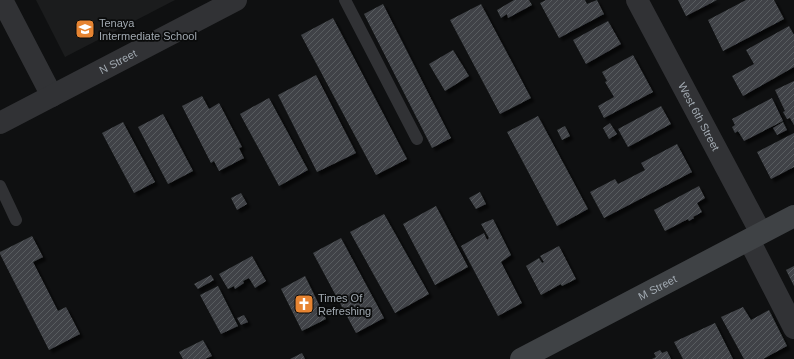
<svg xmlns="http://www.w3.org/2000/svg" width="794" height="359" font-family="Helvetica,sans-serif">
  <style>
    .built { fill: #1b1c1d }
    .building { fill: url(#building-hatch); filter: url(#shadow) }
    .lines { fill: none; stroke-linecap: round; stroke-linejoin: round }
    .lane { stroke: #313235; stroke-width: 12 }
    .street { stroke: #313235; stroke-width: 22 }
    .secondary { stroke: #3f4245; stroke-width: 22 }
    .labels { text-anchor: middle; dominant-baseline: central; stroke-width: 3.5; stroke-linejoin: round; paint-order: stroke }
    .poi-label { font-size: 11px; fill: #a1a9b1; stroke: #0a0b0b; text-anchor: start }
    .street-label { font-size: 11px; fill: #a1a9b1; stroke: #0a0b0b }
  </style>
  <defs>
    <pattern id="building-hatch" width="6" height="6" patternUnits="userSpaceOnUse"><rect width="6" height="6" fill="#404347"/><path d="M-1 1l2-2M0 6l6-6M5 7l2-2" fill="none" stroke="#585b5f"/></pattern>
    <filter id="shadow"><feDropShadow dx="3.5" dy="3.5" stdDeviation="1" flood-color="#0009"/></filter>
  </defs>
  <rect width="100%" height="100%" fill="#0f1011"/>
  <!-- built -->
  <path class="built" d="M36 0H175L65 57Z"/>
  <!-- building -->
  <g class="building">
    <path d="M514 0H529L532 5 508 18 507 14 501 18 497 10Z"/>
    <path d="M546 0H585L587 4 597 0 604 14 559 38 540 3Z"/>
    <path d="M678 0H717L686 16Z"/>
    <path d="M746 0H774L784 19 723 51 708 20Z"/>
    <path d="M383 4 451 138 432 148 364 14Z"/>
    <path d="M481 4 531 98 500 114 450 20Z"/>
    <path d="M333 18 407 159 376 175 301 35Z"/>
    <path d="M608 21 621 44 586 64 573 40Z"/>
    <path d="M789 26 794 35V67L743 96 732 76 754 64 746 50Z"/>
    <path d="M453 50 469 76 445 91 429 64Z"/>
    <path d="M633 55 653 92 604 118 598 106 614 97 605 82 607 81 602 72Z"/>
    <path d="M316 75 356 153 317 172 278 95Z"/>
    <path d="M794 81V125L790 118 787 119 783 112 785 111 775 90Z"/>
    <path d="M202 96 209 109 219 103 242 147 239 148 244 158 219 171 214 161 211 163 182 106Z"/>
    <path d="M269 98 308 170 279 186 240 114Z"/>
    <path d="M772 98 783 121 744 141 738 131 735 133 732 127 735 125 732 119Z"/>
    <path d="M661 106 671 124 628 147 618 129Z"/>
    <path d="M163 114 193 171 168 184 138 127Z"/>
    <path d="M538 116 588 209 557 226 507 132Z"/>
    <path d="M123 122 155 182 134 193 102 133Z"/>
    <path d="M783 122 787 130 777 135 773 128Z"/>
    <path d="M610 123 617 134 609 139 603 128Z"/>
    <path d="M565 126 570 136 562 140 557 130Z"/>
    <path d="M794 133V167L771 179 757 152Z"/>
    <path d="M677 144 692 172 604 218 590 192 615 179 618 184 645 170 641 163Z"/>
    <path d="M699 186 705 198 697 203 702 212 693 217 694 218 689 221 688 219 665 231 654 210Z"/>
    <path d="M480 192 486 204 476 209 469 198Z"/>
    <path d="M241 193 247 204 237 210 231 198Z"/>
    <path d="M436 206 468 267 435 285 403 224Z"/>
    <path d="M384 214 429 294 395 313 350 232Z"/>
    <path d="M493 219 511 255 501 262 522 303 498 316 461 246 484 233 487 240 489 238 481 224Z"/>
    <path d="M32 236 43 257 33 262 58 311 66 307 80 334 49 350 0 254V252Z"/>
    <path d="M341 238 384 318 356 333 313 253Z"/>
    <path d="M559 246 576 279 562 286 561 284 541 295 526 266 539 258 542 263 544 262 540 256Z"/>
    <path d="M252 256 266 281 255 288 249 278 243 281 244 283 235 289 234 286 228 289 219 274Z"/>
    <path d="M794 266V286L786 270Z"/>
    <path d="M211 275 214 280 198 289 194 284Z"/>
    <path d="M305 276 326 319 302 331 281 289Z"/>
    <path d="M218 286 238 326 221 334 200 295Z"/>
    <path d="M743 307 751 320 769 310 787 346 763 359H744L721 317Z"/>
    <path d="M244 315 248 322 241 325 237 318Z"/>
    <path d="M715 323 733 359H683L674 342Z"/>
    <path d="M203 340 212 356 205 359H183L179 352Z"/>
    <path d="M660 350 662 353 667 351 671 359H652L656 357 654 353Z"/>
    <path d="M302 353 305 359H290Z"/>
  </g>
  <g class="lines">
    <!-- lane -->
    <g class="lane">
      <path d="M345 0 417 139"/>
      <path d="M0 186 16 220"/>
    </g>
    <!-- street -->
    <g class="street">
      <path d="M2 0 52 96"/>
      <path id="s1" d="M637 0 761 233"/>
      <path id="s2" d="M0 123 236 0"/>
      <path d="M749 240 794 328"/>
    </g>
    <!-- secondary -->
    <path class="secondary" id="s3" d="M521 359 794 216"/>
  </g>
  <!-- icons -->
  <defs>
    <symbol id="school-square" viewBox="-11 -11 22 22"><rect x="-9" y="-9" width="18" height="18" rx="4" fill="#e68432" stroke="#0a0b0b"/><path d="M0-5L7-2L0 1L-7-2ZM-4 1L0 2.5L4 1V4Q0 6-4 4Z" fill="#fff"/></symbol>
    <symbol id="church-square" viewBox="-11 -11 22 22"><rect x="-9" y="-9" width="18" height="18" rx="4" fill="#e68432" stroke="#0a0b0b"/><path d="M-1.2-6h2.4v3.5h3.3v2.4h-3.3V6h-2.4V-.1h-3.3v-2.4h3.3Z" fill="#fff"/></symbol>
  </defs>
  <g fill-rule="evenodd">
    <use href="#school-square" x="74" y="18" width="22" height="22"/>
    <use href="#church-square" x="293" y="293" width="22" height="22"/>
  </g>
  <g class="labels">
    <!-- poi labels -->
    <g class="poi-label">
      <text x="99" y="23">Tenaya<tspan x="99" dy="13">Intermediate School</tspan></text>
      <text x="318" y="298">Times Of<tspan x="318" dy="13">Refreshing</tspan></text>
    </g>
    <!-- street labels -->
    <g class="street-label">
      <text stroke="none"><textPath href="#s2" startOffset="133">N Street</textPath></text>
      <text stroke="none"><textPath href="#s1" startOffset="132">West 6th Street</textPath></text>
      <text stroke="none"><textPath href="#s3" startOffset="154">M Street</textPath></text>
    </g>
  </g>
</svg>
